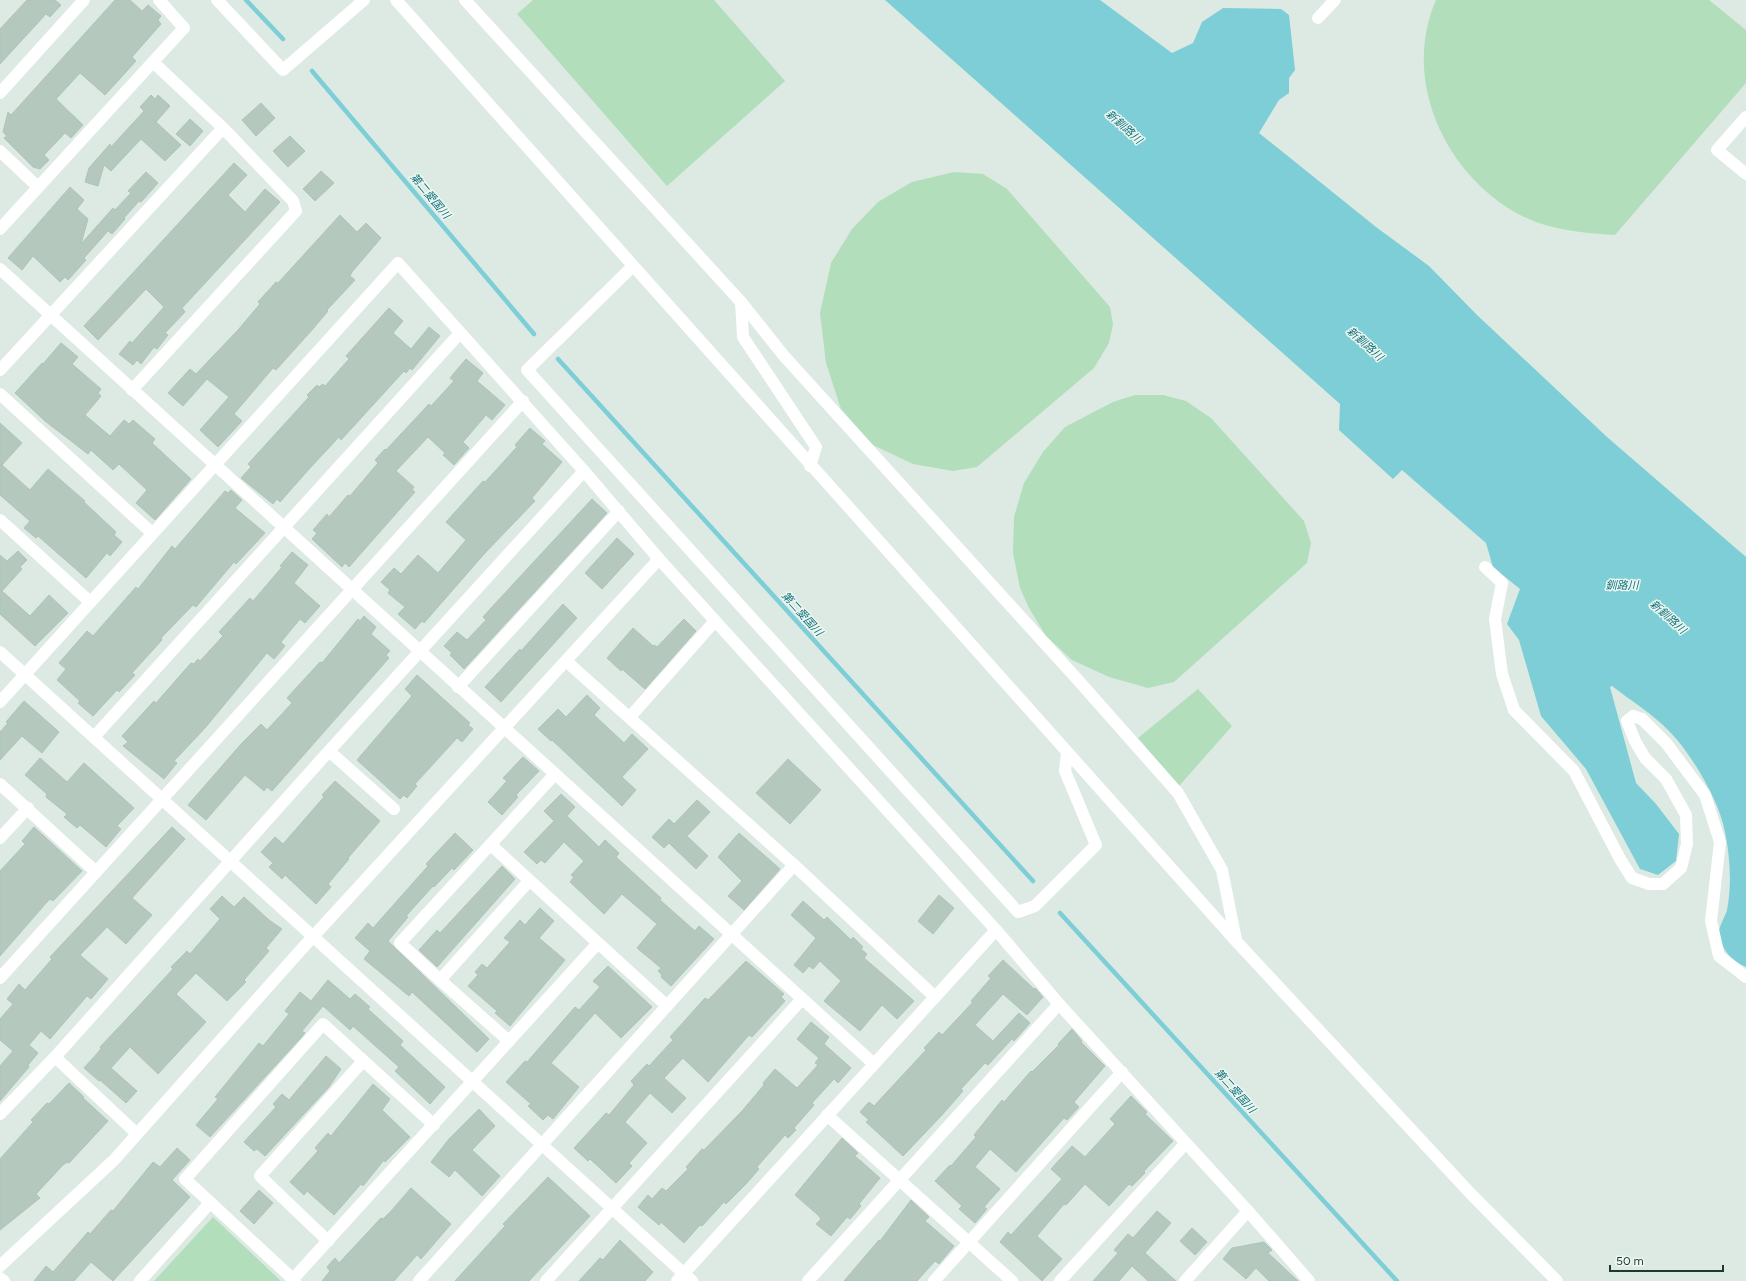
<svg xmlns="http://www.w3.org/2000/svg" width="1746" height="1281" font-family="Figtree,'Noto Sans JP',sans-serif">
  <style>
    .green { fill: #b2debb }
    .water { fill: #7dced6 }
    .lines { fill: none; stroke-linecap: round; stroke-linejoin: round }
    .stream { stroke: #7dced6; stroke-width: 4.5 }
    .building { fill: #b4c8be; stroke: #aec4b9 }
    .minor { stroke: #fff; stroke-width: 12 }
    .labels { text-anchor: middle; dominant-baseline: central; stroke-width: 3; stroke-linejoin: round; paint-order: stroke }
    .water-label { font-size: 11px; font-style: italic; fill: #12707b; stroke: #ecf7f1 }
  </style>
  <rect width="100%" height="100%" fill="#dceae3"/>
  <!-- green -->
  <g class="green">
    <path d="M533 0H714L785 81 667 186 517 14Z"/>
    <path d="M1436 0H1709L1746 30V83L1615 235C1583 233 1549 230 1520 215 1445 175 1401 80 1436 0Z"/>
    <path d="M954 172 983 174 1007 189 1110 307 1113 324 1109 343 1094 368 977 467 953 471 913 464 873 445 841 409 826 363 820 313 831 263 852 229 878 202 912 182Z"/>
    <path d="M1135 395H1163L1186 401 1211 418 1304 521 1311 543 1307 563 1174 682 1148 688 1109 677 1072 660 1046 636 1029 608 1020 588 1013 553 1014 517 1024 483 1043 452 1065 427 1113 402Z"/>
    <path d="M1198 689 1232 726 1179 786 1138 738Z"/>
    <path d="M213 1217 281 1281H154Z"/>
  </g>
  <!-- water -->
  <path class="water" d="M885 0H1100L1172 53 1193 43 1202 22 1223 8 1281 9 1289 15 1295 70 1289 78V93L1279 100 1259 133 1376 227 1429 266 1477 315 1607 437 1746 557V967C1732 961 1721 950 1719 933 1719 926 1725 917 1727 910 1732 884 1730 857 1725 832 1720 802 1691 753 1669 731 1653 714 1631 701 1612 686L1610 687 1636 783 1656 804 1679 834 1676 861 1658 875 1640 869 1586 769 1541 716 1519 640 1507 624 1520 589 1493 567 1486 543 1402 470 1393 479 1339 430 1340 404Z"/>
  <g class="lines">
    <!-- stream -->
    <g class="stream">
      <path d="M246 0 283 39"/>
      <path d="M312 71 534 334"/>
      <path d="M558 359 1033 881"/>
      <path d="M1060 913 1397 1281"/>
    </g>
  </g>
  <!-- building -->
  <g class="building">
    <path d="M27 0H55L61 5 50 17 46 14 0 64V29Z"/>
    <path d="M115 0H130L142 11 148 5 161 16 158 20 161 24 132 57 136 61 105 95 80 73 56 99 83 125 71 138 65 133 44 155 49 160 40 169 33 167 4 138 7 136 3 132 8 112 11 115Z"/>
    <path d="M151 95 155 99 158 95 170 106 156 122 181 145 165 161 141 139 111 171 104 165 98 186 85 182 89 168 110 144 111 147 144 111 140 107Z"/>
    <path d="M261 103 275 118 256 136 242 120Z"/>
    <path d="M190 119 203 131 190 146 176 134Z"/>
    <path d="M290 136 305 151 288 167 273 151Z"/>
    <path d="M234 163 247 175 228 195 245 212 265 189 280 202 182 308 185 312 165 333 168 335 157 349 154 347 141 364 137 360 133 365 119 354 130 341 132 343 164 307 146 289 98 340 84 326Z"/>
    <path d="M321 171 334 183 315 201 303 189Z"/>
    <path d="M146 172 158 183 141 202 139 201 124 218 125 219 112 234 108 231 84 258 86 260 68 280 65 277 60 282 33 256 22 270 8 258 70 187 84 200 77 209 88 219 81 244 113 208 115 210 131 193 128 191Z"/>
    <path d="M340 215 357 232 366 223 381 238 352 272 350 276 355 280 327 310 328 311 312 330 276 370 273 368 234 414 242 421 218 447 200 430 229 397 207 379 183 406 168 393 190 369 196 374 238 330 260 304 258 302 276 282 278 283Z"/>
    <path d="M389 308 403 321 393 333 411 349 429 327 440 336 412 370 410 368 406 373 404 371 341 440 339 437 310 468 280 502 277 499 273 504 241 478 251 467 248 464 309 397 307 395 317 385 319 387 323 384 325 386 349 359 346 356Z"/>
    <path d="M61 343 78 357 72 364 101 389 98 393 101 396 85 415 110 436 124 420 129 424 133 420 155 439 152 443 191 479 155 520 136 503 147 490 119 464 113 470 91 450 88 454 45 421 15 393 42 363 43 364Z"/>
    <path d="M466 359 483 373 477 381 505 405 492 420 486 415 463 442 469 448 454 465 443 455 445 453 428 437 396 471 414 487 412 490 415 492 349 567 345 563 342 567 312 539 317 533 313 530 327 514 329 517 348 495 350 496 378 463 375 460 385 449 386 450 429 404 431 406 454 381 450 378Z"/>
    <path d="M0 423 22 443 2 465 30 490 48 469 85 501 84 502 116 532 114 535 122 542 110 556 107 553 86 578 38 536 36 538 24 528 30 521 0 495Z"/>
    <path d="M530 428 545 441 542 444 562 462 532 498 535 501 485 553 424 623 422 621 415 629 398 614 405 607 388 593 390 590 381 582 394 568 401 574 418 555 438 573 466 540 446 522 483 481 485 482 517 447 515 445Z"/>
    <path d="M231 490 242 500 235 508 265 533 236 564 234 562 196 607 193 605 161 638 162 640 132 673 135 675 119 692 117 690 93 716 78 703 80 701 57 680 66 669 59 663 87 631 93 636 136 587 138 589 172 546 175 549 225 491 228 493Z"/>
    <path d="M592 499 607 513 464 669 450 655 452 653 444 646 457 632 467 640 486 620 483 617 491 608Z"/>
    <path d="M617 538 634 554 602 589 585 573Z"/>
    <path d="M18 551 27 560 20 567 22 569 2 591 30 616 49 595 68 613 35 646 0 614V555L7 561Z"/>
    <path d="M292 552 308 565 294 583 320 606 305 623 300 619 281 642 285 646 274 659 267 653 205 728 174 761 177 763 164 779 123 746 128 742 122 736 154 701 156 703 191 663 194 664 198 659 200 661 223 636 219 632 250 598 253 601 282 567 280 566Z"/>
    <path d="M563 604 577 618 501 702 485 687 520 649 521 651Z"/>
    <path d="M364 616 376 627 371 634 390 651 386 655 389 658 272 791 267 787 264 791 245 775 206 820 188 805 242 743 261 724 267 730 292 703 287 698 320 662 322 663 358 619 360 621Z"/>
    <path d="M684 619 696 631 645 689 622 669 621 671 607 658 633 628 653 646 654 645 657 647Z"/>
    <path d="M417 675 470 723 468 725 473 729 462 742 457 738 415 784 417 786 407 798 404 795 400 799 357 760 412 696 405 689Z"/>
    <path d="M587 695 600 708 594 715 624 743 632 734 648 749 622 777 636 790 622 806 552 740 551 741 538 729 558 709 566 717Z"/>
    <path d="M24 701 59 732 42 753 22 736 0 760V732L8 723 6 722Z"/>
    <path d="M523 757 539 771 516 795 518 797 502 815 488 802 507 781 503 778Z"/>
    <path d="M40 758 67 782 84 763 134 808 117 826 121 829 106 847 80 825 77 828 64 817 67 814 46 797 47 794 25 775Z"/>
    <path d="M788 759 821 790 790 824 756 793Z"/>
    <path d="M335 781 380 821 348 858 349 859 328 884 331 887 316 904 285 875 282 879 269 867 273 863 261 852 275 837 283 844 324 797 322 795Z"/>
    <path d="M561 794 575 807 567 816 599 847 605 840 619 853 616 857 661 898 660 900 695 931 699 926 714 939 671 986 661 977 662 975 658 971 661 968 637 948 657 924 622 894 604 914 570 882 574 877 571 875 584 861 564 842 545 863 541 860 537 864 524 852 554 821 544 811Z"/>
    <path d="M697 800 710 812 687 836 708 856 696 869 669 843 664 848 652 837 669 819 674 824Z"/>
    <path d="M34 827 82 871 53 901 50 899 47 902 0 956V871L25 844 22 841Z"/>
    <path d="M172 827 185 839 132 898 152 915 126 944 107 927 80 955 108 979 91 999 87 996 50 1039 41 1031 29 1045 38 1053 28 1065 29 1067 0 1101V1066L13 1051 0 1040V1019L13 1004 7 999 19 984 25 990 52 959 50 957Z"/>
    <path d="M455 833 473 850 454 870 452 868 434 887 433 886 406 916 408 917 388 941 489 1039 477 1052 412 992 409 996 364 959 370 951 355 938 368 923 373 928 428 866 426 864Z"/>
    <path d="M739 833 780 869 744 910 728 896 742 881 718 857Z"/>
    <path d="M502 866 515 879 437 967 419 950 437 930 440 933Z"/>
    <path d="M939 895 954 908 933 934 918 921Z"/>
    <path d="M222 896 234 907 244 897 269 920 282 929 266 948 269 951 244 980 246 982 227 1001 196 973 176 994 206 1022 158 1074 130 1047 111 1068 137 1091 126 1103 100 1080 99 1081 84 1068 101 1049 100 1047 134 1011 173 969 171 967 187 951 190 954 220 919 210 909Z"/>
    <path d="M803 901 824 920 827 917 851 940 853 937 863 947 861 949 867 954 864 958 914 1001 897 1019 882 1005 860 1031 824 1001 841 981 820 961 813 969 809 966 803 973 794 965 816 938 791 915Z"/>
    <path d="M540 908 554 921 539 938 565 960 510 1026 495 1013 497 1011 468 986 478 975 475 972 482 964 487 968 510 942 504 938 520 920 525 925Z"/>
    <path d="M1003 960 1034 989 1035 988 1043 997 1027 1015 1003 994 975 1025 993 1041 1019 1013 1030 1023 1014 1041 1012 1039 988 1065 985 1063 961 1089 963 1091 942 1115 903 1156 866 1122 869 1120 860 1112 869 1102 874 1106 926 1050 924 1048 939 1032 942 1035 973 1002 971 1001 991 978 988 976Z"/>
    <path d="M746 961 784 994 781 997 785 1001 752 1037 749 1035 708 1082 683 1058 664 1078 686 1098 672 1113 650 1093 625 1122 647 1143 629 1163 632 1166 616 1183 590 1159 588 1161 574 1148 606 1113 609 1115 634 1085 631 1081 647 1064 649 1066 673 1040 670 1037 705 998 708 1000Z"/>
    <path d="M608 966 652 1007 621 1038 595 1013 551 1063 579 1087 553 1119 548 1115 543 1120 528 1106 531 1104 506 1082 525 1061 527 1062 575 1007 579 1010 600 987 593 981Z"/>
    <path d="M328 980 350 999 355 994 370 1007 368 1009 403 1041 400 1045 445 1087 430 1104 395 1071 399 1067 353 1026 350 1030 323 1006 302 1031 305 1033 299 1040 210 1137 196 1125 218 1099 215 1097 259 1043 263 1046 289 1014 285 1011 300 992 311 1001Z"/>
    <path d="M811 1022 829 1037 824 1044 851 1068 838 1083 834 1079 812 1103 814 1105 794 1128 796 1130 788 1138 785 1135 757 1167 759 1169 746 1184 726 1204 724 1202 702 1226 700 1225 684 1243 661 1222 659 1225 638 1207 648 1195 652 1199 662 1188 666 1191 688 1169 686 1167 702 1149 704 1150 742 1111 764 1085 763 1083 775 1069 797 1088 818 1065 815 1063 819 1058 797 1039Z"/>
    <path d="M1072 1029 1082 1041 1081 1042 1105 1066 1074 1102 1079 1107 1067 1120 1064 1118 1016 1172 990 1149 975 1167 1000 1189 984 1207 987 1209 975 1223 959 1209 962 1206 935 1181 950 1165 951 1166 976 1137 974 1135 1002 1100 1004 1102 1031 1071 1032 1072 1059 1045 1058 1044Z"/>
    <path d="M326 1056 341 1069 329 1087 265 1156 257 1149 254 1151 244 1142 276 1107 273 1104 282 1094 289 1100Z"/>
    <path d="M69 1083 84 1097 83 1098 108 1121 69 1163 67 1162 62 1166 36 1194 40 1198 0 1230V1159L33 1122 31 1120 47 1103 49 1104Z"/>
    <path d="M373 1084 390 1099 382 1110 410 1137 385 1162 384 1160 363 1186 361 1184 334 1215 307 1191 304 1195 290 1182 318 1151 315 1148 328 1133 331 1136Z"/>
    <path d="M1131 1096 1147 1112 1145 1114 1173 1141 1144 1171 1145 1173 1132 1186 1129 1184 1109 1206 1085 1184 1066 1205 1064 1204 1037 1236 1062 1259 1042 1281 1000 1242 1008 1232 1011 1235 1062 1179 1051 1169 1072 1146 1085 1157 1115 1124 1110 1119Z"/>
    <path d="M479 1109 495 1126 472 1150 500 1176 482 1196 455 1170 449 1177 431 1162 449 1139Z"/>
    <path d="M842 1138 858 1153 855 1156 880 1178 859 1204 861 1206 850 1219 847 1217 831 1236 816 1224 821 1219 818 1215 795 1195Z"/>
    <path d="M177 1148 190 1160 172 1180 190 1197 113 1281 91 1262 74 1281H34L46 1266 53 1272 88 1232 90 1234 111 1210 113 1211 153 1162 160 1167Z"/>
    <path d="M548 1177 590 1216 529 1281H455L505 1226 503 1224Z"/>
    <path d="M411 1188 451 1224 421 1259 417 1255 394 1281H322L330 1271 327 1267 335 1258 339 1263 381 1218 383 1219 392 1210Z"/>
    <path d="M259 1190 273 1203 254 1224 240 1211Z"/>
    <path d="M911 1200 929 1217 925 1221 954 1246 939 1264 935 1261 917 1281H844L879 1240 880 1241Z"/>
    <path d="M1157 1211 1171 1223 1145 1253 1176 1281H1148L1132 1266 1119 1281H1093L1118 1253 1114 1250 1128 1234 1133 1238Z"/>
    <path d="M1192 1228 1207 1242 1195 1255 1180 1241Z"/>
    <path d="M620 1240 653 1272 645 1281H579L600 1258 603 1260Z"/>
    <path d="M1264 1242 1272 1250 1268 1253 1298 1281H1269L1256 1268 1246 1279 1223 1259 1232 1248Z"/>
  </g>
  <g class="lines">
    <!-- minor -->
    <g class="minor">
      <path d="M217 0 283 70 364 0"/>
      <path d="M396 0 1236 941 1471 1194 1557 1281"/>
      <path d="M465 0 741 302 784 356 1077 679 1178 793 1222 870 1236 940"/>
      <path d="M1318 18 1335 0"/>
      <path d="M0 93 84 0"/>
      <path d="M1746 117 1717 150 1746 174"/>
      <path d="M0 151 38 187"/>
      <path d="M0 229 184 28 159 0"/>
      <path d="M633 266 527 370 1018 912 1035 906 1096 845 1065 771 1067 753"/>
      <path d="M0 269 874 1064"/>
      <path d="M741 302 743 337 816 447 810 466"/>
      <path d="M0 370 223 128 153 62"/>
      <path d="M132 390 296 211 293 201 223 128"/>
      <path d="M0 394 152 533"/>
      <path d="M0 520 90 602"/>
      <path d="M1485 567 1502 583 1495 619 1502 674 1514 710 1574 771 1620 859 1632 878 1649 884H1663L1681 868 1687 844 1686 815 1666 779 1645 758 1635 741 1627 721 1633 716 1642 719 1666 743 1705 795 1720 842 1711 921 1719 956 1746 977"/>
      <path d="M0 652 692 1281"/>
      <path d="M566 661 794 865 935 997"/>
      <path d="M458 687 619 511"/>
      <path d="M0 702 398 263 584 471 659 559 996 930 1059 1004 1248 1211 1309 1281"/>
      <path d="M630 717 715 621"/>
      <path d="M94 737 460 333"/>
      <path d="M329 751 394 809"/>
      <path d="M0 784 96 872"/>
      <path d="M0 838 28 808"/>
      <path d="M491 845 667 1006"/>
      <path d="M529 881 440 980 400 943 555 774"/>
      <path d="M0 978 523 401"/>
      <path d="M440 980 509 1041"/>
      <path d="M55 1057 137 1134"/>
      <path d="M0 1114 55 1057 329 751 584 471"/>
      <path d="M827 1115 1012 1281"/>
      <path d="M328 1241 260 1176 363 1061"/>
      <path d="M0 1266 114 1160 299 952 659 559"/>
      <path d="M0 1278 4 1281"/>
      <path d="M293 1279 598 943"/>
      <path d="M140 1281 209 1204"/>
      <path d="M295 1281 185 1179 323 1024 434 1125"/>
      <path d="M419 1281 794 865"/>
      <path d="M546 1281 802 999"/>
      <path d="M677 1281 996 930"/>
      <path d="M808 1281 1059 1004"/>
      <path d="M934 1281 1122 1072"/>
      <path d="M1060 1281 1185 1144"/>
      <path d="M1185 1281 1248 1211"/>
    </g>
  </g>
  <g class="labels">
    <!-- water labels -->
    <g class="water-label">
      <text transform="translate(1124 127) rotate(42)">新釧路川</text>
      <text transform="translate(430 196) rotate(50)">第二愛国川</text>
      <text transform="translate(1365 344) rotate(42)">新釧路川</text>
      <text x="1622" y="585">釧路川</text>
      <text transform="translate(802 614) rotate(48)">第二愛国川</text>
      <text transform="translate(1668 617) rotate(42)">新釧路川</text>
      <text transform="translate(1235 1091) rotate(48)">第二愛国川</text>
    </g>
  </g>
  <!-- scale -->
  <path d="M1610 1265v6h113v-6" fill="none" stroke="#1d3a30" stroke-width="2"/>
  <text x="1616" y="1265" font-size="12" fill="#1d3a30" stroke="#ecf7f1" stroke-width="3" paint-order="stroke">50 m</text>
</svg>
